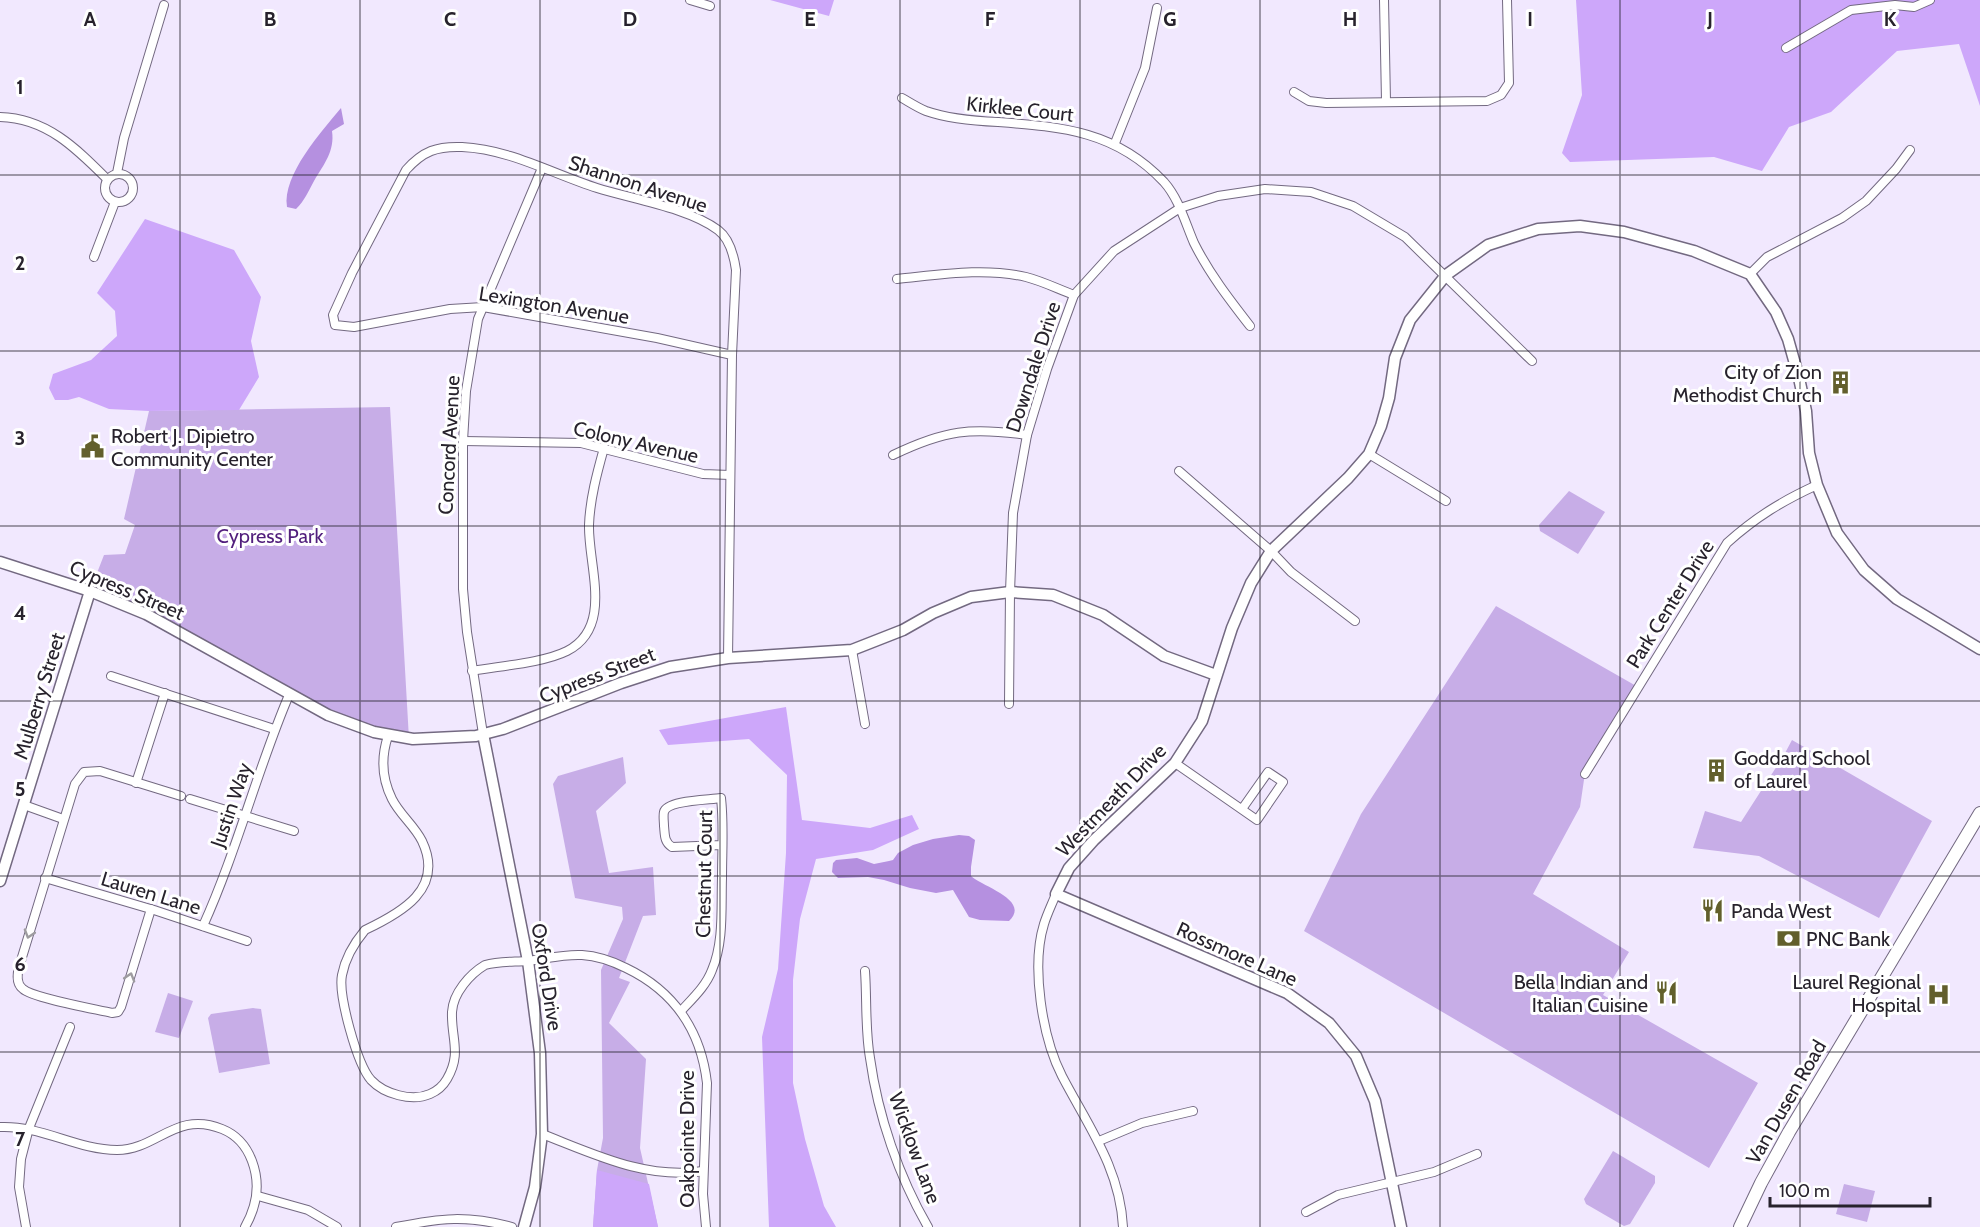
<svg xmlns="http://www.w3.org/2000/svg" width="1980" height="1227" font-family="Cabin,sans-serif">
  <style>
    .green { fill: #c7ade7 }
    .forest { fill: #cda7fa }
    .water { fill: #b590e0 }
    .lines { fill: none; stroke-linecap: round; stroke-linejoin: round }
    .minor-casing { stroke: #736981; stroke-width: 10 }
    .tertiary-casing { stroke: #736981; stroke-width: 13 }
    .secondary-casing { stroke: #736981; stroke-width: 14 }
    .minor { stroke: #fff; stroke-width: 8 }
    .tertiary { stroke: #fff; stroke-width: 10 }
    .secondary { stroke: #fff; stroke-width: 12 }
    .oneway { stroke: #9e9ca0 }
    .grid { fill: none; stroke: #27222c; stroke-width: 1.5; stroke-opacity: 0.55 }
    .labels { text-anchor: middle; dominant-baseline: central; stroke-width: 6; stroke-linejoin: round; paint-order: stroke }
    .street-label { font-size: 20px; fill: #27222c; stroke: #fff }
    .poi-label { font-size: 20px; fill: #27222c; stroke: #fff; text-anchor: start }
    .park-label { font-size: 20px; fill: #511e7c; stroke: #fff }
    .grid-label { font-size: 20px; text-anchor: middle; font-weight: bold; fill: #27222c; stroke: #fff; stroke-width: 6; stroke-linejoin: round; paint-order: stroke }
  </style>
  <rect width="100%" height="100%" fill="#f1e8fe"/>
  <!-- green -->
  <g class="green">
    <path d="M390 407 409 739 374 732 120 604 90 591 104 555 125 554 135 525 124 519 149 411Z"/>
    <path d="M1569 491 1605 512 1578 554 1540 531 1539 525Z"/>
    <path d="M1496 606 1638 687 1585 773 1580 807 1533 894 1629 952 1603 995 1758 1083 1709 1168 1304 931 1361 814Z"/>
    <path d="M1792 740 1932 821 1879 918 1759 856 1693 848 1705 811 1741 822 1784 755Z"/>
    <path d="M623 757 626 783 596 811 609 873 653 867 656 915 643 916 619 978 630 982 609 1023 646 1059 640 1148 658 1227H593L597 1170 603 1138 601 970 623 919 622 907 575 898 553 784 558 776Z"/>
    <path d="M168 993 193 1001 179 1038 155 1032Z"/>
    <path d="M253 1008 261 1009 270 1064 219 1073 208 1018 211 1014Z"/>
    <path d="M1613 1151 1655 1176V1183L1630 1224 1624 1226 1586 1204 1584 1199Z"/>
    <path d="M1844 1184 1875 1191 1867 1222 1836 1214Z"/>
  </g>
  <!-- forest -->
  <g class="forest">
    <path d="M770 0H834L829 16Z"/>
    <path d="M1576 0H1980V106L1959 44 1897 51 1831 112 1789 127 1762 171 1714 157 1570 162 1562 153 1582 95Z"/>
    <path d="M145 219 234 250 261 297 251 341 259 377 239 410 149 411 109 409 79 397 68 400H55L49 388 53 374 91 360 117 336 115 311 97 293Z"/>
    <path d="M786 707 802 820 870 828 912 815 919 829 873 850 816 859 800 919 793 980V1083L805 1139 824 1206 836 1227H769L762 1037 778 969 786 853 787 775 749 739 668 745 659 730Z"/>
    <path d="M597 1170 649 1184 658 1227H593Z"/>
  </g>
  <!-- water -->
  <g class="water">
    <path d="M341 108 344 124 332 131C335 151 324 164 314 181 308 192 305 200 296 209L287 207C282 175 322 131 341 108Z"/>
    <path d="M959 835 969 836 975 840 971 867V876C983 887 1031 900 1009 921L980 920 969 917 953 890 936 893 910 888 884 880 868 877 838 878 832 872 833 863 836 860 857 858 874 864 889 861 893 860 898 853 913 845 933 839Z"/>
  </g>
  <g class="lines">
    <defs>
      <g id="minor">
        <path d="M690 0 710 6"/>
        <path d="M1384 0 1386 101"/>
        <path d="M1786 48 1851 10 1895 5 1914 7 1930 0"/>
        <path d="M1294 92 1309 101 1326 103 1487 101 1501 95 1509 83 1507 0"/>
        <path d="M902 98C909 102 918 108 926 111 949 119 974 121 998 122 1063 127 1116 131 1164 182 1179 199 1185 222 1194 243 1209 273 1229 299 1250 326"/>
        <path d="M0 117C46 118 76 148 107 179"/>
        <path d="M1115 143 1145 68 1157 8"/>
        <path d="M117 173 124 138 164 5"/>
        <circle cx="119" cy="188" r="14"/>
        <path d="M94 257 115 202"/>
        <path d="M1750 274 1767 257 1842 218 1866 201 1896 169 1910 150"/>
        <path d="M897 279C938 275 984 267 1026 277 1042 281 1058 289 1074 295"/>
        <path d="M463 441 581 443 703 474 730 475"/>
        <path d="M1369 454 1446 501"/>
        <path d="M893 455C945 430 971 427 1027 435"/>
        <path d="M1179 471 1271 551 1291 572 1355 621"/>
        <path d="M852 650 865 724"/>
        <path d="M728 658 732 355 736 270C734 256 730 239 718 230 689 208 632 199 597 188 553 174 509 149 462 147 437 146 423 151 406 170L352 273 333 315 335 325 354 327 450 309 483 307 657 338 732 355"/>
        <path d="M472 671C499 666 543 663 567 651 614 627 588 566 589 525 590 499 597 473 604 448"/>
        <path d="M111 676 274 729"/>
        <path d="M1009 704 1010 592 1013 513 1027 435 1047 369 1074 295 1114 251 1180 208 1218 196 1265 189 1311 192 1353 206 1405 237 1532 361"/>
        <path d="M483 734 467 632 463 589V441L466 391 478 319 542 168"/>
        <path d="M388 736C381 757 382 779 392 799 400 815 414 825 422 841 445 889 401 913 365 930 355 942 345 959 342 975 338 995 357 1064 371 1080 384 1094 412 1102 430 1094 437 1091 443 1086 447 1079 462 1053 451 1039 452 1012 453 993 470 974 485 965 499 961 513 962 527 961 545 959 563 954 582 955 598 956 612 961 626 968 674 991 701 1031 707 1083L703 1194 706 1227"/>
        <path d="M1175 763 1257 820 1283 782 1268 772 1242 809"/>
        <path d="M1585 774 1727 543C1756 517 1782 501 1817 485"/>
        <path d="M136 783 165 693"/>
        <path d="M190 799 294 831"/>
        <path d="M24 805 63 819"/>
        <path d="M45 878 154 910 247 941"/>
        <path d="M1056 894C1052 904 1047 914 1044 924 1031 966 1042 1037 1062 1076 1088 1126 1120 1168 1123 1227"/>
        <path d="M151 909 121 1007 118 1012 112 1013C95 1009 33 998 23 989 16 984 17 975 19 967L75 784 84 772 100 771 181 796"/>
        <path d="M203 926C237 851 257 770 289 695"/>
        <path d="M865 971C867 999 865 1030 870 1058 878 1116 899 1177 928 1227"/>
        <path d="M681 1011C693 998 706 986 712 970 724 942 721 908 722 878 722 851 724 825 721 798 710 800 667 800 664 812 663 816 664 822 664 826 665 835 664 842 672 847L722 845"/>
        <path d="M0 1127C41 1125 77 1150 117 1150 157 1150 176 1110 222 1129 237 1135 246 1145 252 1161 261 1185 257 1206 245 1227"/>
        <path d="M542 1134C594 1154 646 1180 703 1171"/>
        <path d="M1099 1141 1142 1123 1193 1111"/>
        <path d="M258 1196 308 1210 337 1227"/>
        <path d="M1306 1212 1338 1195 1434 1172 1477 1154"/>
        <path d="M26 1227 19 1187 21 1159 29 1128 70 1027"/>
        <path d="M396 1227C441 1218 467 1215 512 1227"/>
      </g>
      <g id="tertiary">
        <path d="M0 562 90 591 146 614 328 715 374 732 413 739 476 736 503 729 621 683 670 667 728 658 852 650 903 630 933 613 971 597 1010 592 1053 595 1103 615 1164 656 1216 675"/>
        <path d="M483 734 528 961 540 1053 542 1134 535 1187 524 1227"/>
        <path d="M0 881 90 591"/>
        <path d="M1401 1227 1375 1101 1356 1056 1329 1023 1287 993 1056 894 1069 868 1094 840 1175 763 1202 721 1232 628 1251 583 1271 551 1348 478 1369 454 1381 426 1389 398 1395 358 1410 320 1446 275 1488 245 1538 229 1580 226 1624 232 1694 251 1750 274 1776 312 1788 339 1799 378 1806 411 1809 453 1817 485 1837 533 1864 570 1897 599 1980 649"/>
      </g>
      <path id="secondary" d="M1740 1227 1761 1183 1789 1132 1980 813"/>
    </defs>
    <!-- minor casing -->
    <use href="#minor" class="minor-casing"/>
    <!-- tertiary casing -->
    <use href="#tertiary" class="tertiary-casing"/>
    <!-- secondary casing -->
    <use href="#secondary" class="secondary-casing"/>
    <!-- minor -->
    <use href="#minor" class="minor"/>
    <!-- tertiary -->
    <use href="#tertiary" class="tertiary"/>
    <!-- secondary -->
    <use href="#secondary" class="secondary"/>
  </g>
  <!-- one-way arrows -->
  <defs><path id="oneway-chevron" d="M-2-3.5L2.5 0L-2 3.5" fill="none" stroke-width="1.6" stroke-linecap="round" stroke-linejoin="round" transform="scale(1.5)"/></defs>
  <g class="oneway">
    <use href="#oneway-chevron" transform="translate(29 934) rotate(107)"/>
    <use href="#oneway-chevron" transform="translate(130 977) rotate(-73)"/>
  </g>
  <!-- grid -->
  <path class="grid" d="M180 0V1227M360 0V1227M540 0V1227M720 0V1227M900 0V1227M1080 0V1227M1260 0V1227M1440 0V1227M1620 0V1227M1800 0V1227M0 175H1980M0 351H1980M0 526H1980M0 701H1980M0 876H1980M0 1052H1980"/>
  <!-- icons -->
  <defs>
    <symbol id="building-bare" viewBox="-9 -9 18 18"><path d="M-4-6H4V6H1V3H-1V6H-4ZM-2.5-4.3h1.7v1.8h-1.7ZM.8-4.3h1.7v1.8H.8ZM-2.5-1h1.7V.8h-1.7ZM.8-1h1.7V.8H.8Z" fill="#625f2c" stroke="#fff" stroke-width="2.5" paint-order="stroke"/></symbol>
    <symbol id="civic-bare" viewBox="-9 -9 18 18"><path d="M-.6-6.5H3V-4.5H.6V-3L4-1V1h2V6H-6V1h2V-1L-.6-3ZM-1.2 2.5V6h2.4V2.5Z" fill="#625f2c" stroke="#fff" stroke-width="2.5" paint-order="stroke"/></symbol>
    <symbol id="restaurant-bare" viewBox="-9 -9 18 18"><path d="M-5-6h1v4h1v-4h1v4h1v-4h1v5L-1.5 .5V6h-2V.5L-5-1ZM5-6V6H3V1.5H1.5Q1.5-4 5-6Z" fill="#625f2c" stroke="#fff" stroke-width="2.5" paint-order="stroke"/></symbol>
    <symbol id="bank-bare" viewBox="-9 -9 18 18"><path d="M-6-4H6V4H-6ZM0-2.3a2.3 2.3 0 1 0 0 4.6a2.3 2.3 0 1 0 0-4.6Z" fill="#625f2c" stroke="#fff" stroke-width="2.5" paint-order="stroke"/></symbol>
    <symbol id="hospital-bare" viewBox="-9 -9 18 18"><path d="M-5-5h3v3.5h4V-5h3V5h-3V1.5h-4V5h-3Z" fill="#625f2c" stroke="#fff" stroke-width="2.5" paint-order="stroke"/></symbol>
  </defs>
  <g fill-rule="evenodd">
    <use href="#building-bare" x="1824" y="366" width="33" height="33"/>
    <use href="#civic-bare" x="76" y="430" width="33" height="33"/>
    <use href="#building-bare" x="1700" y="754" width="33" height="33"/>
    <use href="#restaurant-bare" x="1696" y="894" width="33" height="33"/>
    <use href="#bank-bare" x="1772" y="922" width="33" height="33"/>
    <use href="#restaurant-bare" x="1650" y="976" width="33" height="33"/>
    <use href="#hospital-bare" x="1922" y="978" width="33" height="33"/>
  </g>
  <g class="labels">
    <!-- street labels -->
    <g class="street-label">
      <text transform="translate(1020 109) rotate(6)">Kirklee Court</text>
      <text transform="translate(638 184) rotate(18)">Shannon Avenue</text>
      <text transform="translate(554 305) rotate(9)">Lexington Avenue</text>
      <text transform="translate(1033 367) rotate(-72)">Downdale Drive</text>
      <text transform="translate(636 442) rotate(13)">Colony Avenue</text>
      <text transform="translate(449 445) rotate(-87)">Concord Avenue</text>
      <text transform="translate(127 590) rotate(23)">Cypress Street</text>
      <text transform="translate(1670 604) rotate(-58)">Park Center Drive</text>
      <text transform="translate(597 675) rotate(-21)">Cypress Street</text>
      <text transform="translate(39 696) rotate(-73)">Mulberry Street</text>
      <text transform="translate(1111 800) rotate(-46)">Westmeath Drive</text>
      <text transform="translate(231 805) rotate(-71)">Justin Way</text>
      <text transform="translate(704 874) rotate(-89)">Chestnut Court</text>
      <text transform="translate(151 893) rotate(17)">Lauren Lane</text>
      <text transform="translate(1237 954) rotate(24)">Rossmore Lane</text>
      <text transform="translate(547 977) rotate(81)">Oxford Drive</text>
      <text transform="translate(1786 1102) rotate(-60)">Van Dusen Road</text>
      <text transform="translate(687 1139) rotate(-90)">Oakpointe Drive</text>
      <text transform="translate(915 1148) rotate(70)">Wicklow Lane</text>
    </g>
    <!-- poi labels -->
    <g class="poi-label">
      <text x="1822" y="372" text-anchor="end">City of Zion<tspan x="1822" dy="23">Methodist Church</tspan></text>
      <text x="111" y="436">Robert J. Dipietro<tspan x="111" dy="23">Community Center</tspan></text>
      <text x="1734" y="758">Goddard School<tspan x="1734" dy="23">of Laurel</tspan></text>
      <text x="1731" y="911">Panda West</text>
      <text x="1806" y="939">PNC Bank</text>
      <text x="1648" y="982" text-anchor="end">Bella Indian and<tspan x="1648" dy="23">Italian Cuisine</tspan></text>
      <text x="1921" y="982" text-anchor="end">Laurel Regional<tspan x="1921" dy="23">Hospital</tspan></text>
    </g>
    <!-- park labels -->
    <g class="park-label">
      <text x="270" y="536">Cypress Park</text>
    </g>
  </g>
  <g class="grid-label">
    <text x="90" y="26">A</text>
    <text x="270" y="26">B</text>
    <text x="450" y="26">C</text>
    <text x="630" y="26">D</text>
    <text x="810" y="26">E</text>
    <text x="990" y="26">F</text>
    <text x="1170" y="26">G</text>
    <text x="1350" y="26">H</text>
    <text x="1530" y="26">I</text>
    <text x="1710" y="26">J</text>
    <text x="1890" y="26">K</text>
    <text x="20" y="94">1</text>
    <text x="20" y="270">2</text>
    <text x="20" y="445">3</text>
    <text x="20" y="620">4</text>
    <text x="20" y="796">5</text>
    <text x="20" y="971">6</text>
    <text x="20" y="1146">7</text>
  </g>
  <!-- scale -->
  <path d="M1770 1197v9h160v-9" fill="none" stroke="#27222c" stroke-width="3"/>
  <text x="1779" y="1197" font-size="18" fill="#27222c" stroke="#ffffff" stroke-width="4.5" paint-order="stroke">100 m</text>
</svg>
